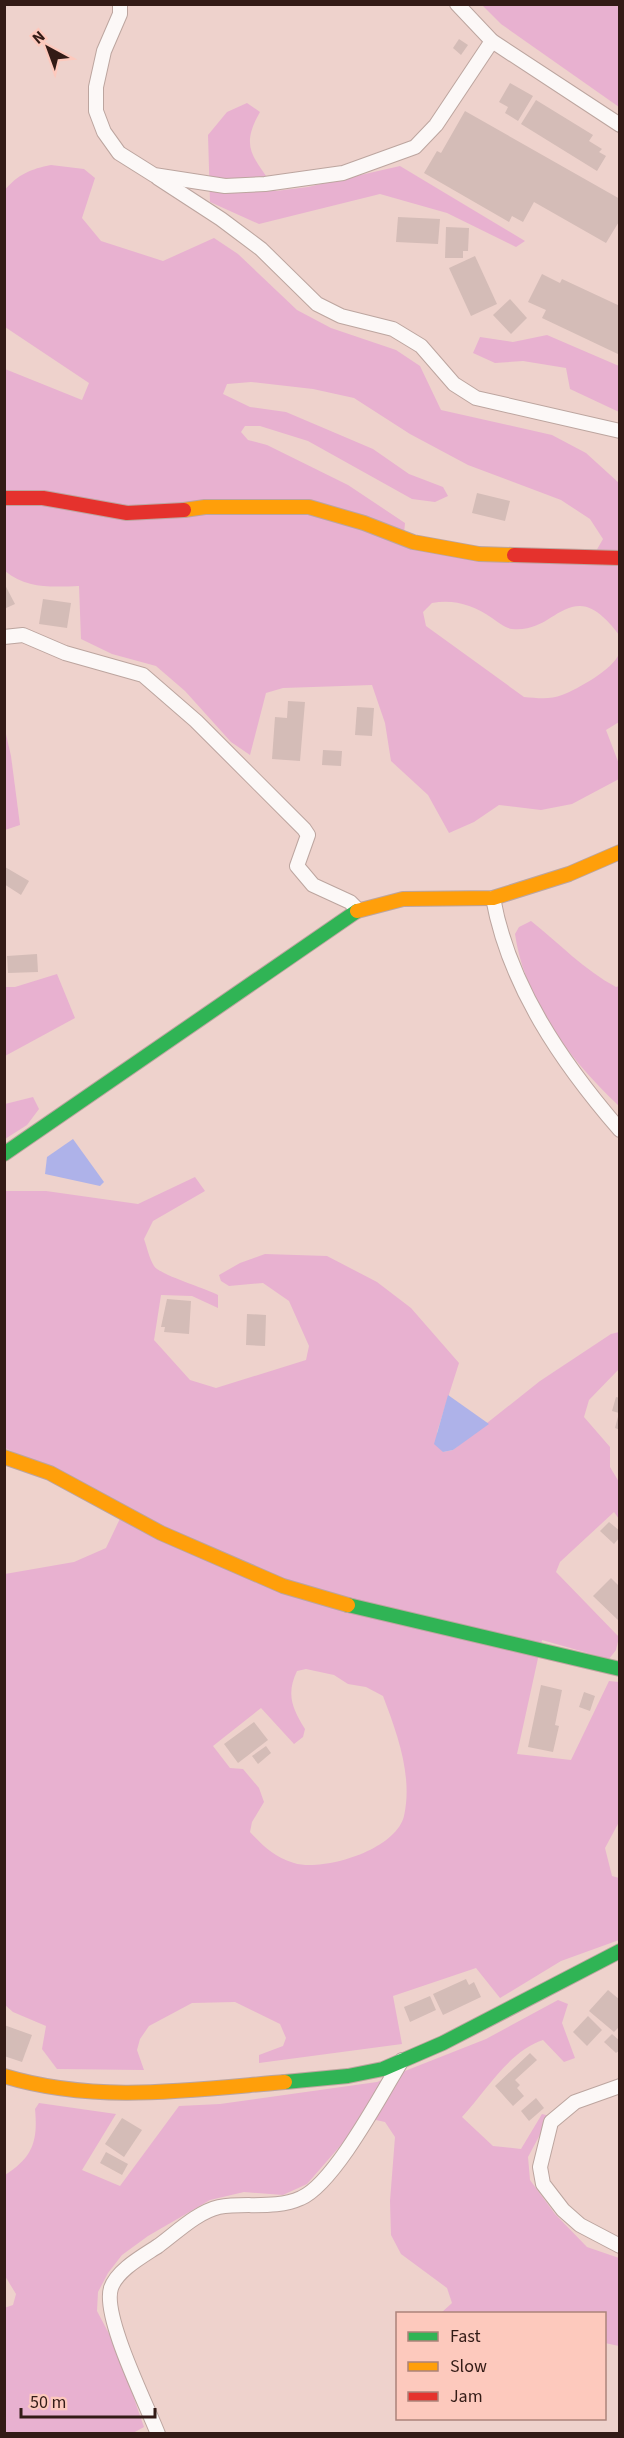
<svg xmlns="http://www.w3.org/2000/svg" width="624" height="2438" font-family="'Source Sans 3',sans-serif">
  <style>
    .green { fill: #e8b1d0; fill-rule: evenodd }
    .water { fill: #aeb2e9 }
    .building { fill: #d4bcb7 }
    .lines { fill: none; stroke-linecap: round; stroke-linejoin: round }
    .street-casing { stroke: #bca59f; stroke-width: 16 }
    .fast-casing { stroke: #bca59f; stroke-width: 16 }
    .slow-casing { stroke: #bca59f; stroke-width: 16 }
    .jam-casing { stroke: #bca59f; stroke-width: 16 }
    .street { stroke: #fcf8f7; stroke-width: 14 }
    .fast { stroke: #30b455; stroke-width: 14 }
    .slow { stroke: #ff9f0a; stroke-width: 14 }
    .jam { stroke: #e5322d; stroke-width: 14 }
  </style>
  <rect width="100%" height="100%" fill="#eed2cc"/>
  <!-- green -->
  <g class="green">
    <path d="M482 5H619V107L501 24Z"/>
    <path d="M247 103 260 112C238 150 256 158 276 191L308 187 400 166 525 241 516 247 447 213 380 194 259 224 210 202 208 135 227 112Z"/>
    <path d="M51 165 84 169 95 178 82 218 101 241 163 261 214 238 238 254 297 310 331 328 396 350 420 366 441 410 552 435 586 453 619 483V635C611 624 596 606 580 606 556 606 545 632 512 629 505 628 498 622 492 618 473 605 454 599 432 603L423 612 426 626 524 697C537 698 550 700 562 695 578 689 613 669 619 654V722L606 730 619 764V779L572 804 541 810 499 805 474 822 449 833 428 795 391 761 385 723 372 685 283 688 266 693 250 755 231 742 185 691 156 666 112 654 81 639 79 586C52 587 27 589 5 571V369L82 400 89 383 5 327 4 191C18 174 31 169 51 165ZM251 382 313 389 354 398 410 434 468 465 561 500 590 519 603 539 588 565 403 545 405 523 348 485 267 445 248 440 241 432 245 426H260L308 441 412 499 435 502 448 496 443 487 409 474 373 449 286 412 250 407 223 394 227 384Z"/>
    <path d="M547 335 619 366V412L570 389 566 368 523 361 495 363 473 353 480 337 513 342Z"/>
    <path d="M5 730 11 756 20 825 5 830Z"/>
    <path d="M531 921C559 943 584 970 616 987L619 986V1106C570 1060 525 1002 515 934L519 927Z"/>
    <path d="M57 974 75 1018 5 1056V987H15Z"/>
    <path d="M33 1097 39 1109 27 1125 5 1139V1104Z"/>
    <path d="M195 1177 205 1191 153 1221 144 1239C147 1247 149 1258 154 1266 160 1275 205 1288 218 1295V1308L192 1296 161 1295 154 1340 190 1380 216 1388 306 1360 309 1346 289 1301 263 1283 229 1286 221 1281 219 1275 240 1263 265 1254 327 1256 377 1282 411 1308 459 1363 437 1432 443 1452 453 1450 540 1381 611 1334 619 1332V1369L589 1400 584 1417 610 1447V1467L619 1482V1519L614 1512 560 1562 556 1572 619 1637 616 1650 609 1659 542 1640 517 1754 571 1760 609 1681 619 1682V1822L605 1848 612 1876 619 1878V1940L561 1961 500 1998 476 1968 393 1996 402 2044 259 2063V2055L283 2046 286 2038 280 2024 235 2002 192 2003 149 2026 140 2039 137 2050 144 2070 57 2069 42 2049 46 2026 13 2012 5 2005V1574L74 1562 106 1548 126 1506 5 1448V1191H46L138 1204ZM306 1669 334 1675 348 1684 366 1687 383 1696C397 1733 413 1776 404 1816 396 1850 323 1872 294 1863 274 1857 263 1846 250 1832L252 1822 264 1802 259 1788 243 1769 230 1768 213 1746 261 1708 294 1744 303 1737 305 1729C292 1708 286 1694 297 1671Z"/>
    <path d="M558 2000 568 2004 562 2023 575 2058 564 2062 543 2040C509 2051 486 2091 462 2117L493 2146 521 2149 542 2114 550 2116 528 2157 530 2180 555 2214 587 2247 619 2258V2346L605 2343 604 2314 441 2313 452 2303 447 2288 401 2254 391 2235 390 2201 395 2137 385 2122 376 2120 361 2122 307 2184 283 2195 244 2192 210 2200 148 2236 122 2255 108 2273 98 2292 97 2311 116 2347 144 2427 133 2433H5L4 2308 13 2305 16 2294 5 2276V2175C33 2157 38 2141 35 2109L39 2103 116 2114 82 2170 120 2186 179 2106 220 2104 377 2082 486 2039Z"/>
  </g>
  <!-- water -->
  <g class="water">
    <path d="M73 1139 104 1182 100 1186 45 1174 47 1157Z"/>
    <path d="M448 1395 489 1424 453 1450 443 1452 434 1444Z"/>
  </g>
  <!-- building -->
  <g class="building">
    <path d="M459 39 468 45 461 55 453 48Z"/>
    <path d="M510 83 533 96 518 121 505 113 508 107 499 102Z"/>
    <path d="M536 100 593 135 589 141 602 149 599 152 606 156 597 171 521 124Z"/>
    <path d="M465 111 620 199V220L606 243 534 202 523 222 512 216 509 222 424 173 437 151 441 153Z"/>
    <path d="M398 217 440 219 438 244 396 242Z"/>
    <path d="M446 227 469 228 468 251H463V258H445Z"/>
    <path d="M475 256 497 304 471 316 449 268Z"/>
    <path d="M542 274 560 283 562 279 620 306V355L542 318 546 310 528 302Z"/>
    <path d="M510 299 527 318 511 334 493 315Z"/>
    <path d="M477 493 510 501 505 521 472 513Z"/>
    <path d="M4 583 15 604 4 609Z"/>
    <path d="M43 599 71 603 67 628 39 624Z"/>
    <path d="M288 701 305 702 300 761 272 759 275 717 287 718Z"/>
    <path d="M357 707 374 708 372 736 355 735Z"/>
    <path d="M323 750 342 751 341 766 322 765Z"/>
    <path d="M5 867 29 881 21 895 4 884Z"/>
    <path d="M37 954 38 972 8 973 7 956Z"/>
    <path d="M167 1299 191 1301 189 1334 164 1332 165 1327H161Z"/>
    <path d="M247 1314 266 1315 265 1346 246 1345Z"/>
    <path d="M616 1397 620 1398V1430L615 1428 619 1413 612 1411Z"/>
    <path d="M609 1522 620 1531V1537L614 1544 600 1531Z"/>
    <path d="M611 1578 620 1587V1622L593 1596Z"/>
    <path d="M541 1685 562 1690 555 1725 559 1726 553 1752 528 1747Z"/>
    <path d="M584 1692 595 1696 590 1711 579 1707Z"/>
    <path d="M254 1722 268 1740 238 1763 224 1744Z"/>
    <path d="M266 1746 271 1753 258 1764 252 1756Z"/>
    <path d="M466 1979 469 1985 474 1982 481 1997 443 2015 433 1994Z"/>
    <path d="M608 1990 620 2000V2026L614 2032 589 2011Z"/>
    <path d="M430 1996 436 2010 410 2022 404 2007Z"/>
    <path d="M588 2016 602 2030 587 2046 573 2032Z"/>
    <path d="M4 2025 32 2035 22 2062 4 2056Z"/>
    <path d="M612 2034 620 2041V2050L616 2053 604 2042Z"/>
    <path d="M530 2053 537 2060 515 2080 520 2085 517 2088 524 2096 513 2106 495 2086Z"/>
    <path d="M536 2098 544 2108 529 2121 521 2111Z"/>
    <path d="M122 2118 142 2130 124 2157 105 2144Z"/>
    <path d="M106 2152 128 2164 122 2175 100 2163Z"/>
  </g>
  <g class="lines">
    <defs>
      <g id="street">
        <path d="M120 4V14L104 51 96 87V111L104 132 119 153 154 175 225 186 265 184 343 173 415 147 436 125 492 41"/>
        <path d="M457 4 492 41 620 125"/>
        <path d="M158 178 221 219 261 249 317 304 341 316 393 329 421 346 454 384 476 398 620 431"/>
        <path d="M4 637 23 635 65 653 143 675 196 721 304 829 308 835 297 866 313 885 350 902 358 910"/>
        <path d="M493 898C509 986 562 1063 620 1130"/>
        <path d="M620 2086 575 2102 551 2122 540 2167 543 2184 563 2210 580 2225 620 2246"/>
        <path d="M158 2434C146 2403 102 2316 111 2288 117 2270 143 2256 158 2246 176 2233 197 2212 219 2207 245 2202 275 2210 301 2198 334 2184 382 2093 402 2060"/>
      </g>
      <g id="fast">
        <path d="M4 1154 357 911"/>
        <path d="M348 1605 620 1669"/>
        <path d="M285 2082 348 2076 383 2069 443 2043 620 1951"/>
      </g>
      <g id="slow">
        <path d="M184 510 205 507H309L364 523 413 542 479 554 514 555"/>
        <path d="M357 911 403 899 493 898 569 874 620 852"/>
        <path d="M4 1457 50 1473 161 1533 283 1586 348 1605"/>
        <path d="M4 2076C96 2104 190 2090 285 2082"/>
      </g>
      <g id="jam">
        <path d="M4 498H43L127 513 184 510"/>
        <path d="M514 555 620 558"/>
      </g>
    </defs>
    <!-- street casing -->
    <use href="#street" class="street-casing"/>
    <!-- fast casing -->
    <use href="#fast" class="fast-casing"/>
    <!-- slow casing -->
    <use href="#slow" class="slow-casing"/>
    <!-- jam casing -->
    <use href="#jam" class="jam-casing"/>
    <!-- street -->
    <use href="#street" class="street"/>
    <!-- fast -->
    <use href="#fast" class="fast"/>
    <!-- slow -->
    <use href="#slow" class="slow"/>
    <!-- jam -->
    <use href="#jam" class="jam"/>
  </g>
  <!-- border -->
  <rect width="624" height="2438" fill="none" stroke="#331b16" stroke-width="12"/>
  <!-- legend -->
  <rect x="396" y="2312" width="210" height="108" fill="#fdc9bd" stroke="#ac837a" stroke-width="1.5"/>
  <rect x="408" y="2332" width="30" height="9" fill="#30b455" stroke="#ac837a" stroke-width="1.5"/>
  <text x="450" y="2342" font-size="18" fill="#331b16">Fast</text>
  <rect x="408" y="2362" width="30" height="9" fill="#ff9f0a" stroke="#ac837a" stroke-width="1.5"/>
  <text x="450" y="2372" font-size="18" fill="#331b16">Slow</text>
  <rect x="408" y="2392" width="30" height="9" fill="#e5322d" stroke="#ac837a" stroke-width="1.5"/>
  <text x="450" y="2402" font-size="18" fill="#331b16">Jam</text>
  <!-- north arrow -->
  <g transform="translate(48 48) rotate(319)" stroke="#fdc9bd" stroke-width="4.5" paint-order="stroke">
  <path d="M0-4.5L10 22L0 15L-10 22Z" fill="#331b16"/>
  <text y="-9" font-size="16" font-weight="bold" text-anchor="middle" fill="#331b16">N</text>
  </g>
  <!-- scale -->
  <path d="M21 2408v9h134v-9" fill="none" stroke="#331b16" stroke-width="3"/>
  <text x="30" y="2408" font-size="18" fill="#331b16" stroke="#fdc9bd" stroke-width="4.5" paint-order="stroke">50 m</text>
</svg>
